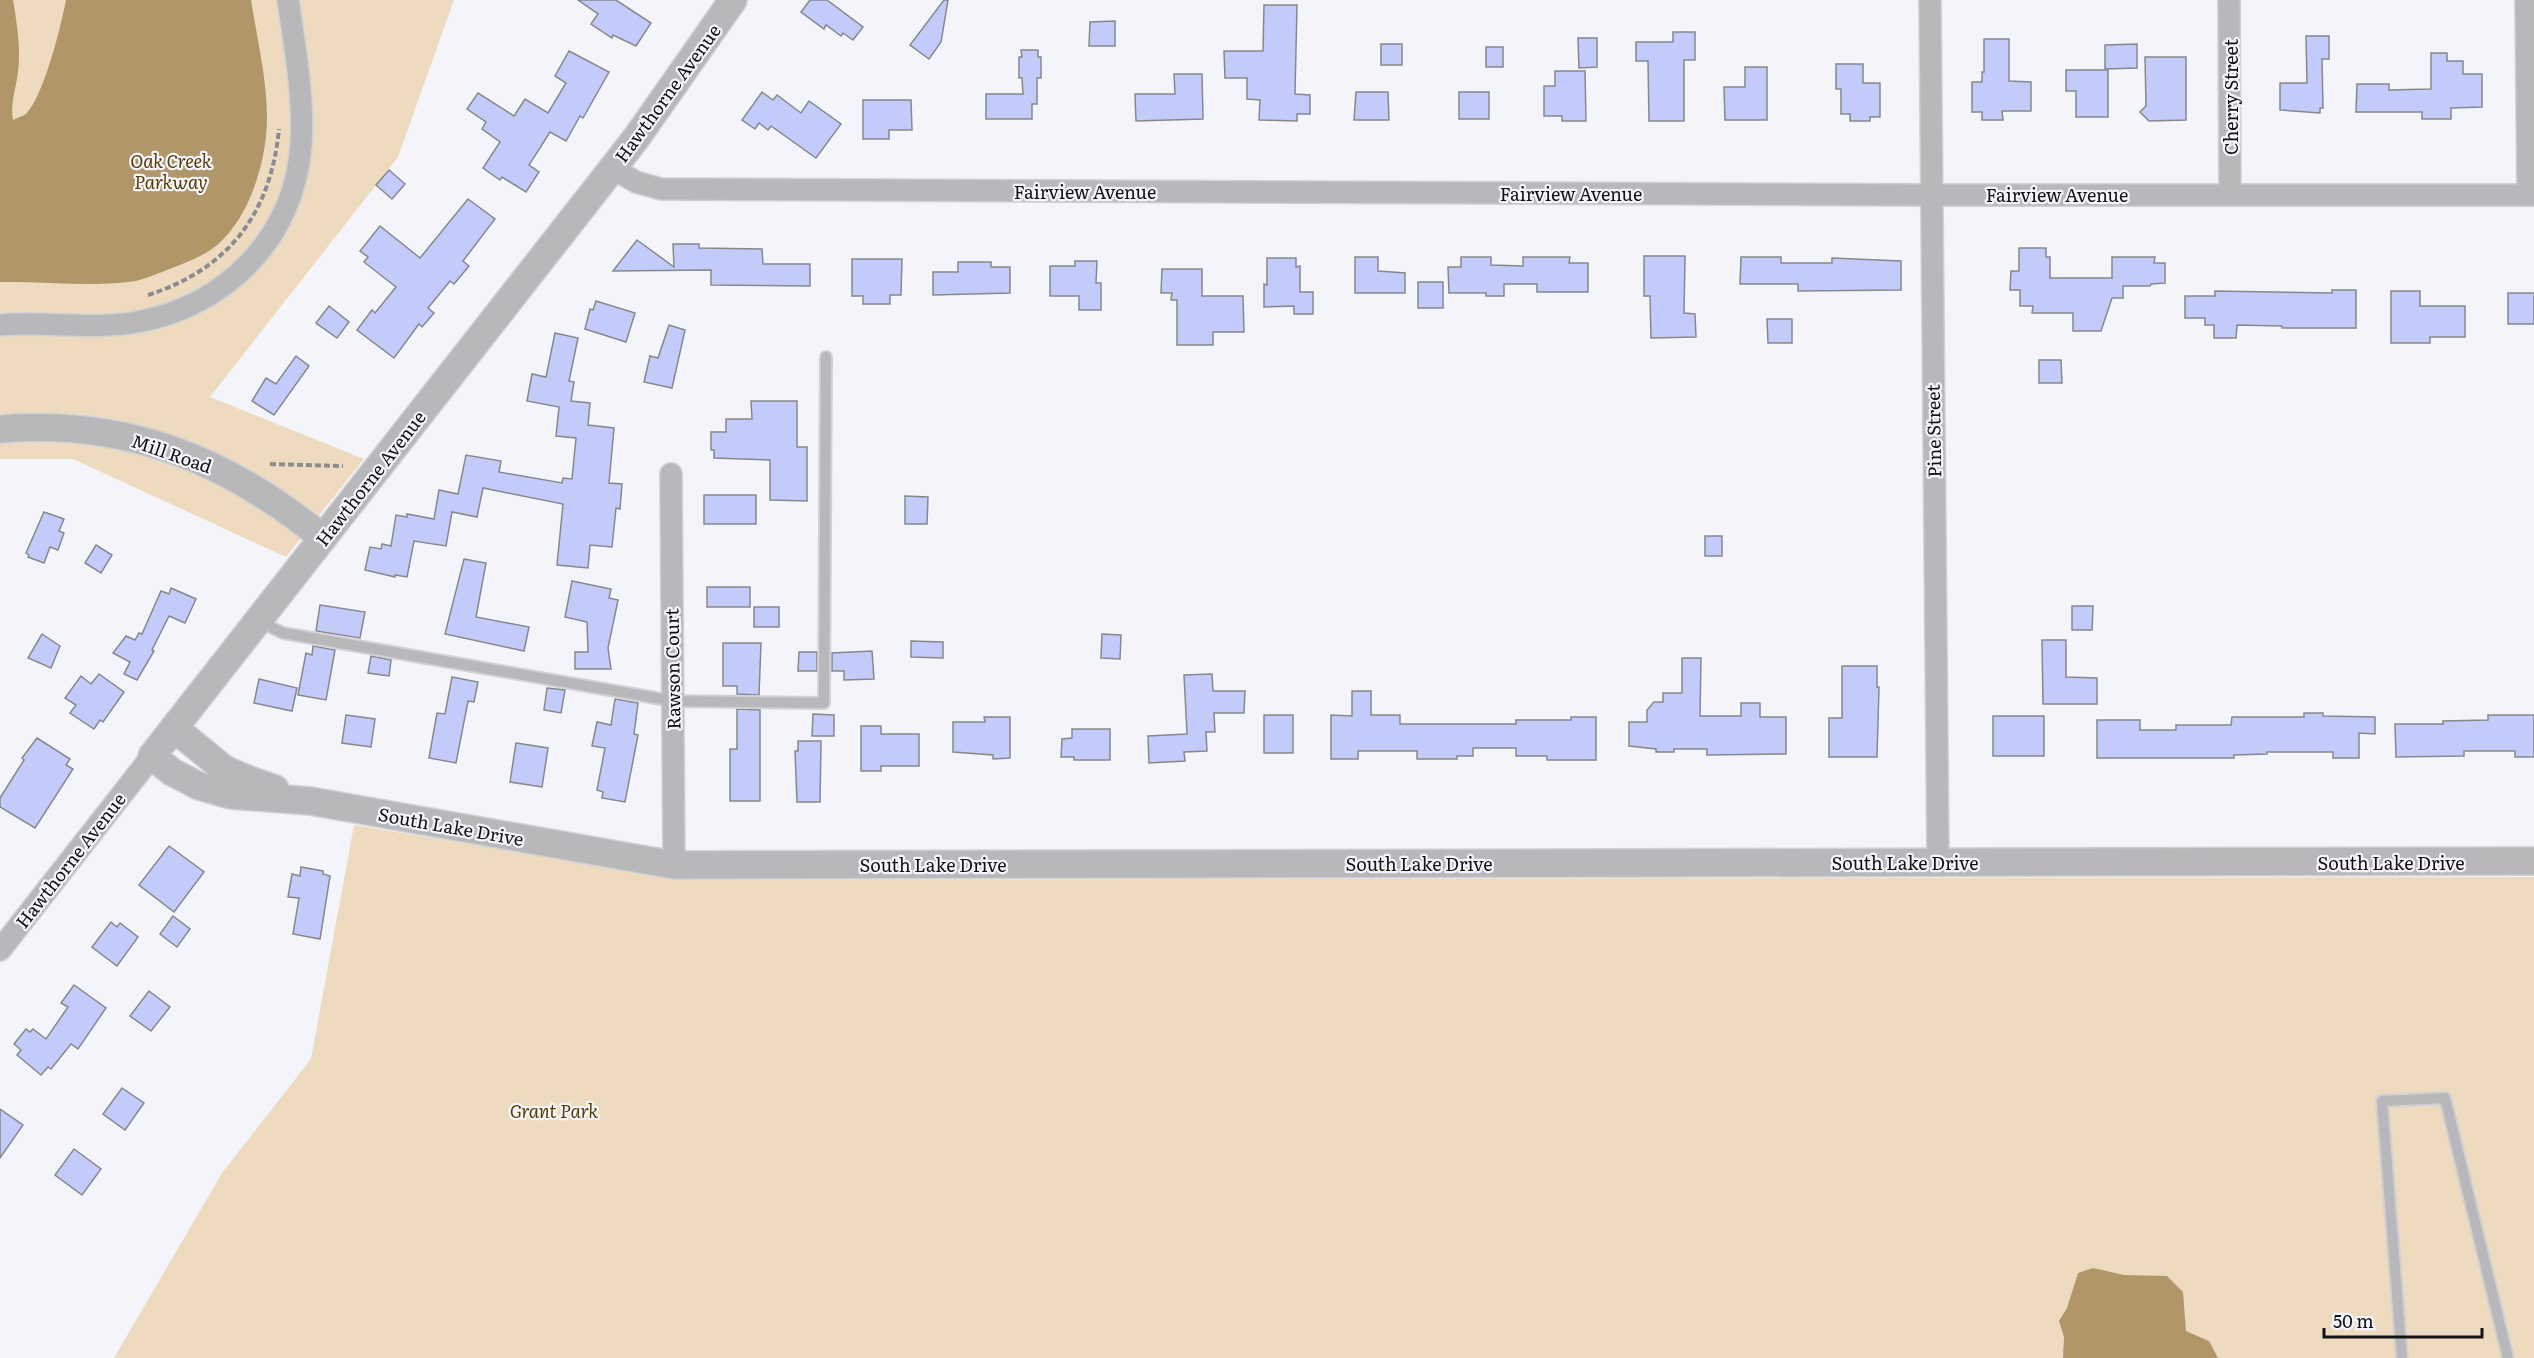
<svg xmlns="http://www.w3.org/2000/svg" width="2534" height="1358" font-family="Literata,serif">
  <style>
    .green { fill: #eedbbf }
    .water { fill: #b1966a }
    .building { fill: #c3cbfb; stroke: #87888c; stroke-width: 1.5 }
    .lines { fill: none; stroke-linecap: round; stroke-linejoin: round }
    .service-casing { stroke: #d0d1d5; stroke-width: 14 }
    .minor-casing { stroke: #d0d1d5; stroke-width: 24 }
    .tertiary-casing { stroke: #d0d1d5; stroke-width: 30 }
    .path { stroke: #8c8c90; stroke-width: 4; stroke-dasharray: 6 3; stroke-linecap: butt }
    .service { stroke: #b8b8bb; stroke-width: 10 }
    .minor { stroke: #b8b8bb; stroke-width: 21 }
    .tertiary { stroke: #b8b8bb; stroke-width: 27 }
    .labels { text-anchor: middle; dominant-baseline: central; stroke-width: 4.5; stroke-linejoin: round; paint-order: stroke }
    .street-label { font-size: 18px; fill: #121214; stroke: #f4f5fa }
    .park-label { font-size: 18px; font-style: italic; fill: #573b00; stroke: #f4f5fa }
  </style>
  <rect width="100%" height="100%" fill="#f4f5fa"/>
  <!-- green -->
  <g class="green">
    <path d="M0 0H454L398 157 210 397 364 459 286 557 73 459H0Z"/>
    <path d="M354 825 684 880 2534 877V1358H114L222 1173 311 1059Z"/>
  </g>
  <!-- water -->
  <g class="water">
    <path d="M0 0H13C17 23 21 49 18 72 16 89 10 104 13 120 17 118 23 116 26 114 44 95 61 26 66 0H251C257 38 267 79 267 118 267 160 250 218 216 246 202 257 183 264 167 270 154 275 141 281 128 282 85 287 43 281 0 282Z"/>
    <path d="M2093 1268 2124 1275 2167 1276 2183 1292 2186 1331 2209 1341 2218 1358H2063L2064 1337 2059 1321 2067 1308 2078 1273Z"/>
  </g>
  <!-- building -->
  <g class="building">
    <path d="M578 0H616L651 23 636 46 613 35 612 38 591 24 598 14Z"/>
    <path d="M810 0H827L863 27 853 40 843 33 841 36 826 25 824 29 801 12Z"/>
    <path d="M944 0H948L941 42 929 59 910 45Z"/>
    <path d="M1264 5H1297L1295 94 1310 95V114H1297V121L1259 120 1260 100 1247 99V78H1225L1224 51H1263Z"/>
    <path d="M1115 21V46H1089L1090 22Z"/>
    <path d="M1673 32H1695V60H1684V121H1649L1648 61H1636V42H1673Z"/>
    <path d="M2306 36H2329V59H2322L2323 108H2320V113L2280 110V83H2307Z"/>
    <path d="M1578 38H1597V67L1579 68Z"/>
    <path d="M1984 39H2009V81L2031 82V111H2002L2003 120H1982V112H1972V82H1982V72H1984Z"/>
    <rect x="1381" y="44" width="21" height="21"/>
    <path d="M2137 44V68L2105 69V45Z"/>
    <rect x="1486" y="47" width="17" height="20"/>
    <path d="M1021 50H1038V57H1041V78H1037V104H1032V119H986V94H1023L1022 78H1019V57H1022Z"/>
    <path d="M569 51 609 72 583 118 580 116 566 141 550 132 529 165 539 172 526 192 502 177 500 180 483 168 500 142 482 129 486 122 467 109 478 93 514 116 525 99 548 113 566 83 555 76Z"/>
    <path d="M2431 53H2447V61H2463V74H2482V107L2451 108V119H2422V112H2356L2357 84H2389V90L2431 89Z"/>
    <path d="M2145 57H2186V120L2149 121 2140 112 2146 106Z"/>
    <path d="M1836 64H1863V83H1880V117H1870V121H1850V114H1841V89H1836Z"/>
    <path d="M1745 67H1767V120H1725L1724 87H1745Z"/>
    <path d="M2066 70H2108V117H2076V91H2066Z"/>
    <path d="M1555 71H1585L1586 121H1562V116H1544V86H1555Z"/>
    <path d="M1174 74H1202L1203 119 1136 121 1135 94H1175Z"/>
    <path d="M762 92 773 100 777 95 801 113 809 101 841 124 816 158 771 126 768 130 759 123 755 129 742 120Z"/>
    <path d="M1356 92H1388L1389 120H1354Z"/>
    <rect x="1459" y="92" width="30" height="27"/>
    <path d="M863 100H911L912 130H889V139H863Z"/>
    <path d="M389 170 405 184 392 199 376 185Z"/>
    <path d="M468 199 495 219 463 261 469 266 454 284 450 281 428 308 434 313 422 327 419 324 394 358 357 330 372 310 375 313 396 287 364 262 368 257 360 251 380 226 420 258Z"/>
    <path d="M637 240 674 267 673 244H699V248L762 249 763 264H810V286L711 285V270L613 271Z"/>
    <path d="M2019 248H2046V257H2050V278H2112V257H2155L2154 263H2165V283L2151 284 2150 286H2123V298H2112L2101 331H2073V313H2032L2033 306H2020V290H2010L2011 271H2019Z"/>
    <path d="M1644 256H1685L1684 313 1695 314 1696 337 1651 338 1650 296H1644Z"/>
    <path d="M1355 257H1378V271L1405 273V293H1355Z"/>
    <path d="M1461 257H1491V265L1523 266V257H1570L1569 263H1588V292H1537V284H1504V296H1486V293H1449L1448 267H1461Z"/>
    <path d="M1741 257H1781V263H1832V258L1901 261V290L1798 291V284H1740Z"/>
    <path d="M1267 258H1296V267L1300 266V292H1313V314H1294V306L1264 307V284L1267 285Z"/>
    <path d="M852 259H902L901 295H890V304H863V296H852Z"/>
    <path d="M1075 261H1097L1096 283H1101V310H1079V296H1050V266H1075Z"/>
    <path d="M958 262H991V267H1010V293L933 295V272H958Z"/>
    <path d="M1162 269H1202V296H1243L1244 332H1213V345H1177V300H1171L1172 293H1161Z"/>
    <rect x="1418" y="282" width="25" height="26"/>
    <path d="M2332 290H2356V328H2282V326L2237 325 2236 338H2214V325H2205V318H2185V296H2215V291L2332 293Z"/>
    <path d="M2391 291H2420V306H2465V337H2430V343H2391Z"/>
    <rect x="2508" y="293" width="26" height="31"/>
    <path d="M596 301 635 313 626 342 585 329 590 309 593 310Z"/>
    <path d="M329 306 349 322 337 338 316 323Z"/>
    <path d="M1767 319H1792V343H1768Z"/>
    <path d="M669 325 685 330 672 388 644 382 650 356 658 358Z"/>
    <path d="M555 333 578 338 569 381 574 382 571 401 590 403 588 425 614 428 609 483 622 484 620 509 616 508 612 547 590 545 588 568 557 565 563 504 483 488 477 517 452 512 446 546 414 541 407 577 395 575V577L365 570 370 547 381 549 382 544 391 546 396 515 407 517V514L434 519 439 490 458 494 466 455 501 461 499 472 562 483 563 478 572 479 576 438 556 436 559 407 527 401 532 374 546 377Z"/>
    <path d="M296 356 309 366 274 415 252 401 266 378 276 384Z"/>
    <path d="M2039 360H2061L2062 383H2039Z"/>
    <path d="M751 401H797V447H807V501L770 500V460L714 458V450H711V432H726V419H752Z"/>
    <rect x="704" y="495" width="52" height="29"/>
    <path d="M905 496 928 497 927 524H905Z"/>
    <path d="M44 512 64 519 59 531 64 533 58 550 50 547 44 563 28 557 29 555 26 553Z"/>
    <rect x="1705" y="536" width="17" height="20"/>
    <path d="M96 545 112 555 101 573 85 563Z"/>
    <path d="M464 559 486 563 476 617 529 627 524 651 445 634Z"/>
    <path d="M572 581 611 589 609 598 618 600 608 648 611 669H575V652H588L587 622 565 617Z"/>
    <rect x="707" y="587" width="43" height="20"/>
    <path d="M171 588 196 599 185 623 169 616 152 650 154 651 137 680 124 674 130 662 113 653 126 636 135 640 139 633 142 634 161 591 169 594Z"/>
    <path d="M320 605 365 612 360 638 316 631Z"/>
    <path d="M2072 606H2093L2092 630H2072Z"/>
    <rect x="754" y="607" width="25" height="20"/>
    <path d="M42 634 60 646 51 668 28 658Z"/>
    <path d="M1102 634 1121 635 1120 659 1101 658Z"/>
    <path d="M2042 640H2066V677L2097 678V704H2043Z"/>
    <path d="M911 641 943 642V658L911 657Z"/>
    <path d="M723 643H761L759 695 737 694V686H723Z"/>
    <path d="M313 646 335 650 326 700 298 695 306 653 312 655Z"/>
    <path d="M872 651 874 679 844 680V671H832V653Z"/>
    <path d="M799 652H817V671H798Z"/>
    <path d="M371 656 391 660 389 676 368 673Z"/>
    <path d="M1682 658H1701L1700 716H1741V703H1760V717H1786V754L1707 755V749H1674V752H1656V749L1629 746V722H1647V710L1654 702H1663V693H1682Z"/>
    <path d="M1842 666H1877V687H1879L1877 757H1829V718H1842Z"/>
    <path d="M99 674 124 692 103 722 100 720 94 729 70 713 76 705 65 698 81 676 91 684Z"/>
    <path d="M1212 674 1213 691H1245L1244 713H1214L1215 732H1206L1207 751 1184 752 1185 761 1149 763 1148 736 1187 734 1184 675Z"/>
    <path d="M452 677 478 682 474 702 468 701 456 763 429 758 437 713 445 714Z"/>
    <path d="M259 679 297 688 292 711 254 703Z"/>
    <path d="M547 688 565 690 561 713 544 710Z"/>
    <path d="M1352 691H1371V715H1400V724H1516V720H1571V717H1596V760H1547V756H1516V748H1473V756H1457V759H1417V751H1358V759H1331V715L1352 716Z"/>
    <path d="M615 699 638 703 634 734 638 735 625 802 602 798 603 792 597 790 605 748 592 746 597 722 611 725Z"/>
    <path d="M737 709 760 710V801H730V749H737Z"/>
    <path d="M2304 713H2323V716L2375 717V734L2359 733V758H2333V752H2267V754L2234 755V758H2097V720H2140V730H2176V725H2231L2232 717H2304Z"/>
    <path d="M813 714 834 715V736H812Z"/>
    <path d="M346 715 375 719 371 747 342 743Z"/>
    <rect x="1264" y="715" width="29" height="38"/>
    <path d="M2488 715H2534V757H2515V751H2464V756L2396 757 2395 724H2443V721L2488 720Z"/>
    <rect x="1993" y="716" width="51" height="40"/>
    <path d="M984 717H1010V758L993 759V755L953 752V722H985Z"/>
    <path d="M861 726H881V734H919V766H881V771H861Z"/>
    <path d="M1072 729H1110V760H1074V757H1061L1062 739 1072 738Z"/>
    <path d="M37 738 70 759 66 765 73 769 35 828 0 807V798L24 760 22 758Z"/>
    <path d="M798 741H821L820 802H797L795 751H798Z"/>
    <path d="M516 743 548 748 542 787 510 782Z"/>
    <path d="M169 846 204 872 174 912 139 885Z"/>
    <path d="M301 867 323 871V874L330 876 320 939 293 934 299 898 288 897 292 874 300 876Z"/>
    <path d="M173 916 190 929 177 947 160 934Z"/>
    <path d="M111 922 117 927 120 923 138 937 117 966 92 947Z"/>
    <path d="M74 985 106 1008 78 1049 71 1044 51 1069 48 1067 41 1075 17 1055 21 1050 14 1044 26 1029 30 1032 33 1029 46 1039 68 1007 61 1003Z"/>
    <path d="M149 991 170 1007 151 1031 130 1016Z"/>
    <path d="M122 1088 144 1103 125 1130 103 1114Z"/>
    <path d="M0 1109 23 1125 0 1158Z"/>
    <path d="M74 1149 101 1169 82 1195 55 1175Z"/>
  </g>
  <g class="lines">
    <defs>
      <g id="service">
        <path d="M258 621 283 633 673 701 824 703 826 357"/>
        <path d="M2402 1358 2382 1101 2445 1098 2508 1358"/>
      </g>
      <g id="minor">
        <path d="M1930 0 1938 862"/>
        <path d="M2229 0 2230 194"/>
        <path d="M2526 0 2528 195"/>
        <path d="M612 168 636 182 661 189 1931 195H2534"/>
        <path d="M0 325C45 321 92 330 137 322 226 306 294 238 301 145 304 97 295 48 288 0"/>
        <path d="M671 474 674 865"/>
        <path d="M0 950 152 756"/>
      </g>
      <g id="tertiary">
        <path d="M733 0 637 137 152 756 172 772 199 786 231 795 310 801 674 865 2534 861"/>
        <path d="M0 429C127 419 226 459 323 538"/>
        <path d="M174 728 224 769 244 778 275 789"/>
      </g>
    </defs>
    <!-- service casing -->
    <use href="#service" class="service-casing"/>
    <!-- minor casing -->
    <use href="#minor" class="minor-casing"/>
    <!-- tertiary casing -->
    <use href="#tertiary" class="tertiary-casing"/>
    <!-- path -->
    <g class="path">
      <path d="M148 295C229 269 271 213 279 129"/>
      <path d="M270 464 343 466"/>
    </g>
    <!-- service -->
    <use href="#service" class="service"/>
    <!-- minor -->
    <use href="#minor" class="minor"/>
    <!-- tertiary -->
    <use href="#tertiary" class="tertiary"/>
  </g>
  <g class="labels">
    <!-- street labels -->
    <g class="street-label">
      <text transform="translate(667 93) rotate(-54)">Hawthorne Avenue</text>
      <text transform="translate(2230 97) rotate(-90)">Cherry Street</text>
      <text x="1085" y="191">Fairview Avenue</text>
      <text x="1571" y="193">Fairview Avenue</text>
      <text x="2057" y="194">Fairview Avenue</text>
      <text transform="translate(1933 431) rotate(-91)">Pine Street</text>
      <text transform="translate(172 453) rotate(19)">Mill Road</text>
      <text transform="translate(370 478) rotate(-52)">Hawthorne Avenue</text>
      <text transform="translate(672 669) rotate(-91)">Rawson Court</text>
      <text transform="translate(451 826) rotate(10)">South Lake Drive</text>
      <text transform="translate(70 860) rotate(-52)">Hawthorne Avenue</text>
      <text x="1905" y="862">South Lake Drive</text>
      <text x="2391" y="862">South Lake Drive</text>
      <text x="1419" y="863">South Lake Drive</text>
      <text x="933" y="864">South Lake Drive</text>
    </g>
    <!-- park labels -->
    <g class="park-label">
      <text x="171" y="160">Oak Creek<tspan x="171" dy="21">Parkway</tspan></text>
      <text x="554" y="1110">Grant Park</text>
    </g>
  </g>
  <!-- scale -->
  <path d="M2324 1328v9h158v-9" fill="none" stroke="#121214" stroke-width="3"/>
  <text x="2333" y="1328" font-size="18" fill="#121214" stroke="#f4f5fa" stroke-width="4.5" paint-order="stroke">50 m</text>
</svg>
